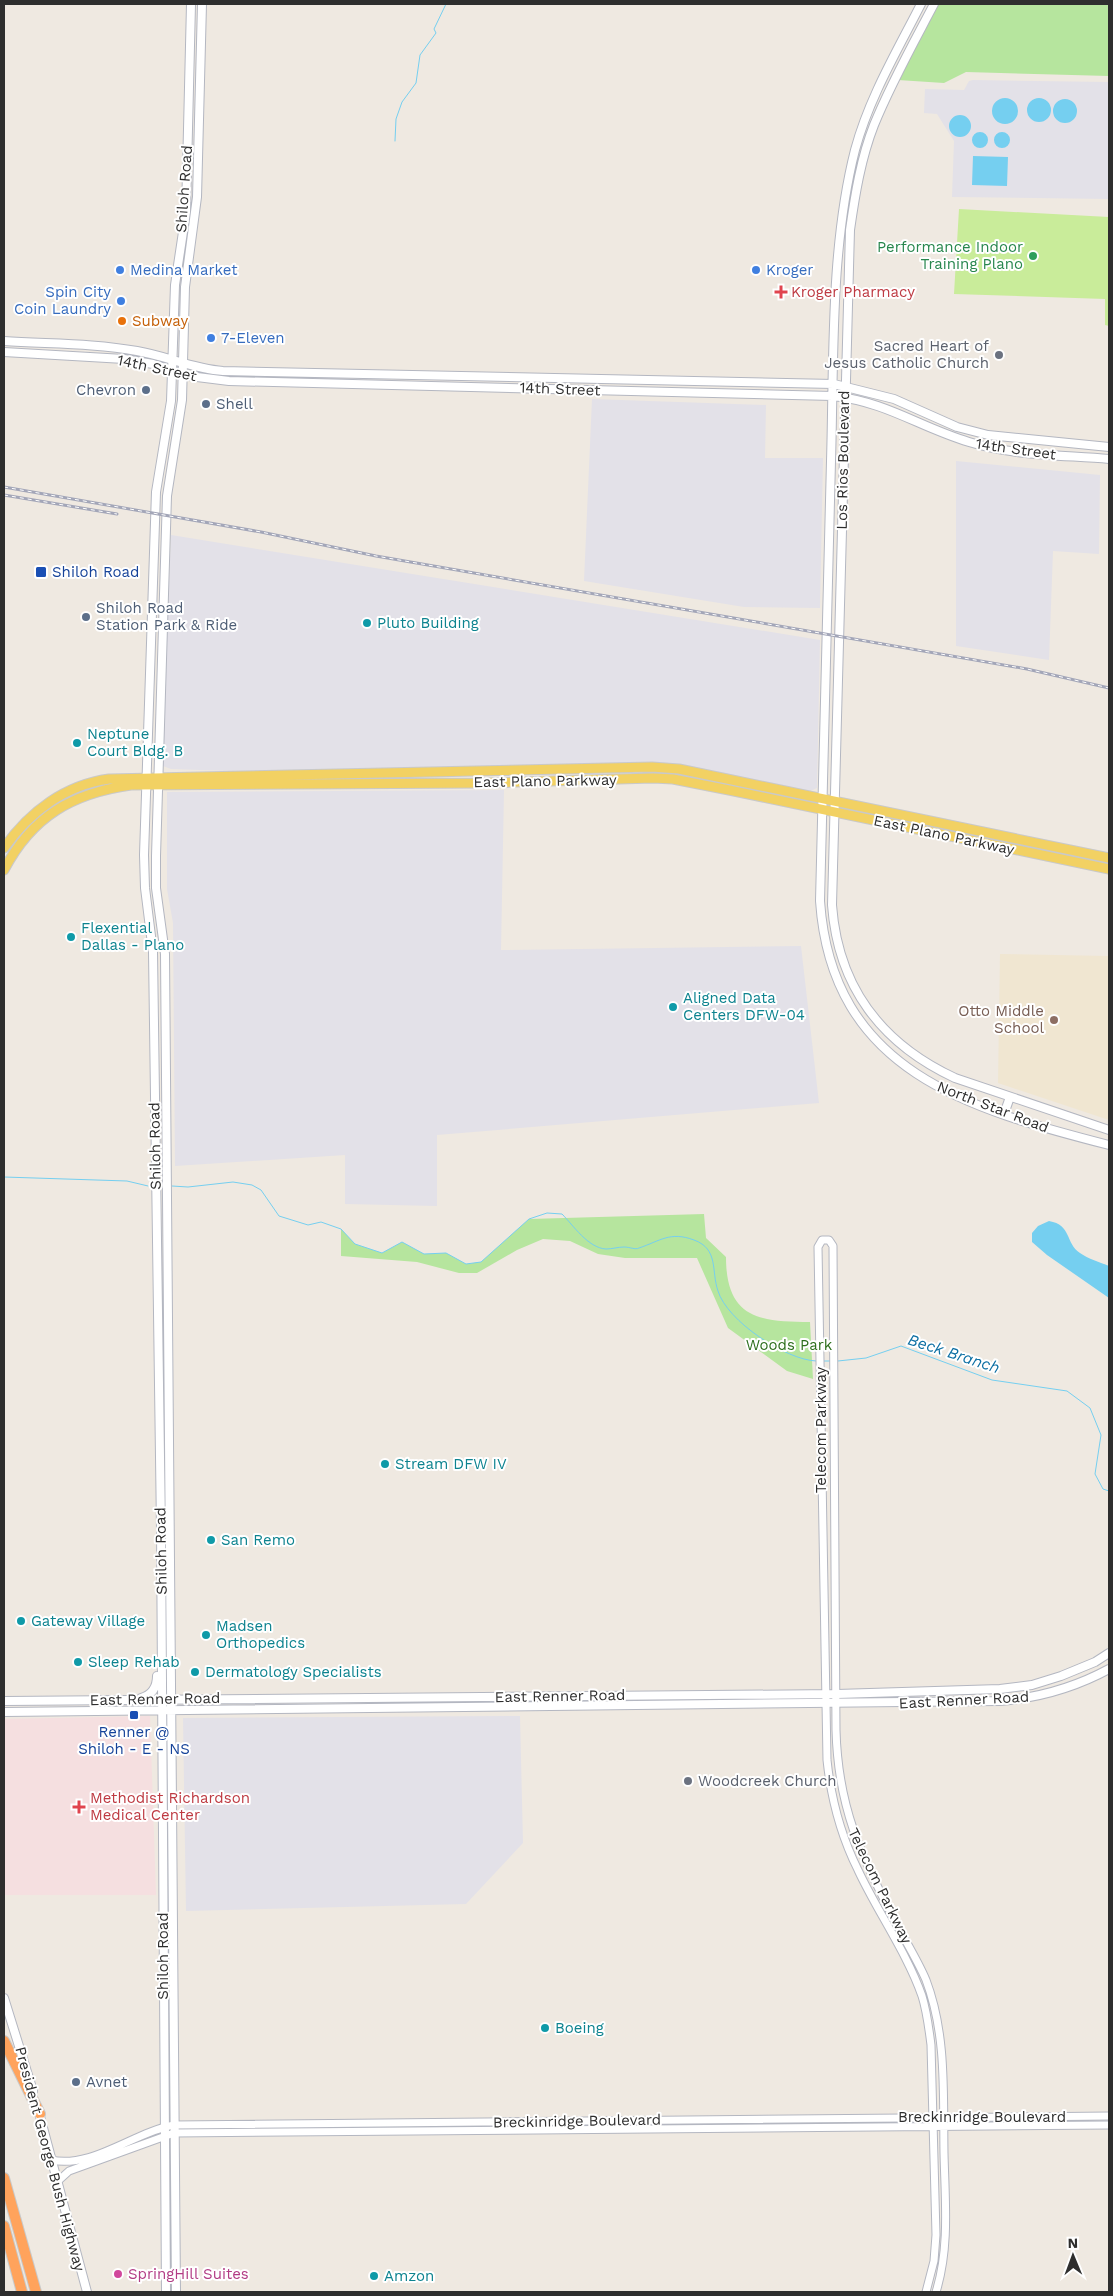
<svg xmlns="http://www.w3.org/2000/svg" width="1113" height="2296" font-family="'Work Sans',sans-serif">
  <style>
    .industrial { fill: #e3e1e8 }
    .education { fill: #f0e6d1 }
    .medical { fill: #f5dfe0 }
    .green { fill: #b6e59e }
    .pitch { fill: #c9ec9a }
    .water { fill: #75cff0 }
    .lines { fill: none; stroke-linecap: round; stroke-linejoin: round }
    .stream { stroke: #75cff0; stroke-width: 1 }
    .tertiary-casing { stroke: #b4b7c1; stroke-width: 9 }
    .secondary-casing { stroke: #b4b7c1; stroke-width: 10 }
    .primary-casing { stroke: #c9c9c9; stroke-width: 11 }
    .motorway-casing { stroke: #c9c9c9; stroke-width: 12 }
    .tertiary { stroke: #fff; stroke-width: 7 }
    .secondary { stroke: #fff; stroke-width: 8 }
    .primary { stroke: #f2d163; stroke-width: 9 }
    .motorway { stroke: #ffa35c; stroke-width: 10 }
    .rail-casing { stroke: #a3a6b8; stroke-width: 3 }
    .rail { stroke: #fff; stroke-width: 1; stroke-dasharray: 4; stroke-linecap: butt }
    .leisure-dot { fill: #2e9e5b; stroke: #fff; stroke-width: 2 }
    .shop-dot { fill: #3f7fe0; stroke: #fff; stroke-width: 2 }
    .health-dot { fill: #e0444e; stroke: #fff; stroke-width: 2 }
    .food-dot { fill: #e8710a; stroke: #fff; stroke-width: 2 }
    .worship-dot { fill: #6b7280; stroke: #fff; stroke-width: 2 }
    .service-dot { fill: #5c6f8a; stroke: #fff; stroke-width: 2 }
    .transit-dot { fill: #1a4fb4; stroke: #fff; stroke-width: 2 }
    .culture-dot { fill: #0f9aa8; stroke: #fff; stroke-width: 2 }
    .education-dot { fill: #8d6e63; stroke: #fff; stroke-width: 2 }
    .hotel-dot { fill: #d1479c; stroke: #fff; stroke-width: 2 }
    .labels { text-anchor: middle; stroke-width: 4; stroke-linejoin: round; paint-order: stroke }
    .street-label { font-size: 15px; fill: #2e2e2e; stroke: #fff }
    .leisure-label { font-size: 15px; fill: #27864d; stroke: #fff; text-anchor: end }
    .shop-label { font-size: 15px; fill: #366cbe; stroke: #fff; text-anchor: start }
    .health-label { font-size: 15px; fill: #be3a42; stroke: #fff; text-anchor: start }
    .food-label { font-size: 15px; fill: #c56008; stroke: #fff; text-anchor: start }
    .worship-label { font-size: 15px; fill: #5b616d; stroke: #fff; text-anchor: end }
    .service-label { font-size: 15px; fill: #4e5e75; stroke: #fff; text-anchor: start }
    .transit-label { font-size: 15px; fill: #164399; stroke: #fff; text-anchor: start }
    .culture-label { font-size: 15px; fill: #0d838f; stroke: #fff; text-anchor: start }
    .education-label { font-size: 15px; fill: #785e54; stroke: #fff; text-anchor: end }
    .park-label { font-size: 15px; fill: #2c6e1b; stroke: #fff }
    .hotel-label { font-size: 15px; fill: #b23c85; stroke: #fff; text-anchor: start }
    .water-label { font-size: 16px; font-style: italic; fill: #0d6fa3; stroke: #fff }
  </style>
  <rect width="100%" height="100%" fill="#efe9e1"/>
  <path class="industrial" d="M973,80L1109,82V199L952,197L954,141L937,114L924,113L925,89L964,90L969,81Z
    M592,399L766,405L765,458H823L820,608L744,607L584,581Z
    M956,461L1100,475L1099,554L1053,551L1049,660L956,646Z
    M171,535L820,640L817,788L808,792L660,765L230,771L171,769L163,766L162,758Z
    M504,790L501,950L801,946L819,1103L437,1135V1206L345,1204V1155L175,1166L173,923L167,889V792Z
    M520,1716L523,1843L466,1904L186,1911L183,1718Z"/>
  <path class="education" d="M1000,954L1109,956V1120L998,1083Z"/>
  <path class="medical" d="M150,1716L156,1895H4V1719Z"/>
  <path class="green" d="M938,4H1109V76L966,72L944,83L898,80Z
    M704,1214L706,1238L726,1257C726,1318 759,1322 810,1322L813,1379L787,1371L728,1328L697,1258H625L598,1254L570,1241L543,1239L517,1250L477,1273H459L417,1262L341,1256V1229L355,1244L382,1253L402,1242L424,1254L446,1253L466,1264L481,1262L529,1219Z"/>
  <path class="pitch" d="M959,209L1109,217V326L1105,325V299L954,294Z"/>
  <path class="water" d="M992 111a13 13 0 1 1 26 0a13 13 0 1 1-26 0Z
    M1027 110a12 12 0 1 1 24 0a12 12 0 1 1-24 0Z
    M1053 111a12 12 0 1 1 24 0a12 12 0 1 1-24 0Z
    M949 126a11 11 0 1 1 22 0a11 11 0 1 1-22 0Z
    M994 140a8 8 0 1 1 16 0a8 8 0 1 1-16 0Z
    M972 140a8 8 0 1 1 16 0a8 8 0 1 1-16 0Z
    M973,156L1008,157L1007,186L972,185Z
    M1049,1221C1072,1225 1065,1243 1080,1253C1088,1259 1100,1262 1109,1266V1298L1047,1255L1032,1242V1233L1038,1226Z"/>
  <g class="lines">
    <path class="stream" d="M395,141L396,119L402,102L416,83L420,55L436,33L434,29L446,4
      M4,1177L127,1181L148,1186
      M172,1186L188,1187L233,1182L252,1185L261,1190L279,1216L308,1225L321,1222L341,1229L355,1244L382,1253L402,1242L424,1254L446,1253L466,1264L481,1262L529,1219L547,1213L562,1214C573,1225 588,1248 606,1249C612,1249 618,1247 624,1247C630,1247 635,1250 639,1248C660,1241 670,1231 694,1240C719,1249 711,1271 718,1291C727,1321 786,1360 816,1361
      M823,1361H831
      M838,1361L866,1358L901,1346L992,1380L1067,1391L1090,1408L1101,1435L1095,1474L1103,1489L1109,1491"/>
    <g class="tertiary-casing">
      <path id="tertiary" d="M51,2160C92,2169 134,2132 174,2125L1109,2116
        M58,2181L69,2171L174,2133L1109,2125
        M926,2292L934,2261L936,2235L931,2045C929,2029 927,2012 922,1996C907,1953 877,1911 858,1870C841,1836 831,1798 827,1760L818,1247L822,1240H829L833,1246L836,1730C838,1808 861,1855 896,1923C906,1942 918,1961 926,1980C947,2035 943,2096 944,2153C945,2200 950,2247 936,2292"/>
    </g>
    <g class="secondary-casing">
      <path id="secondary" d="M921,4C897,51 869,98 855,150C830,248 834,360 831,461C828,607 825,754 820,901C832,1072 969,1109 1109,1145
        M934,4C913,44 891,83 874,125C861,158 855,195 850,230L832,905C838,987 882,1044 955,1078L1109,1130
        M4,341C48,344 94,343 137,351C167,356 193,369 223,371L834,384L894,399L957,427L988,435L1109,447
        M4,352L124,359L153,364L189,376L229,381L833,396C887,402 919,427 969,442C1014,456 1063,455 1109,459
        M1004,1114L1010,1097
        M141,1698C152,1695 157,1687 157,1676
        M4,1701L837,1694L1000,1689L1032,1685L1061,1676L1095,1662L1109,1653
        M4,1712L999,1701C1038,1698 1074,1688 1109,1669
        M4,1998L33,2091
        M38,2109L87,2292
        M166,2292L161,1529L153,952L145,888L144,855L156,492L171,401L175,285L186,212L191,4
        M176,2292L165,954L156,888V856L167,496L182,400L185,287L197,197L202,4"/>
    </g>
    <g class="primary-casing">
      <path id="primary" d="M4,848C29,812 65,785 109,779L652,767L679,769L732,780L1109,858
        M4,870C32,816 73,793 131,785L487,783L653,778L673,779L729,790L1109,869"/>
    </g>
    <g class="motorway-casing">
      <path id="motorway" d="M4,2041L40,2114
        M4,2178L36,2292
        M4,2226L22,2292"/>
    </g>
    <use href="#tertiary" class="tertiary"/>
    <use href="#secondary" class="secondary"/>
    <use href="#primary" class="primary"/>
    <use href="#motorway" class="motorway"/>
    <g class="rail-casing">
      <path id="rail" d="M4,487L261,532L376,556L1027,669L1109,688
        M4,495L117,514"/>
    </g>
    <use href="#rail" class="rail"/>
  </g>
  <circle class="leisure-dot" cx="1033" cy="256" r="5"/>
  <g class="shop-dot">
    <circle cx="120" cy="270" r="5"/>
    <circle cx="756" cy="270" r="5"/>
    <circle cx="121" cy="301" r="5"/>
    <circle cx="211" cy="338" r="5"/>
  </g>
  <g class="health-dot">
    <path d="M778.5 284.5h5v5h5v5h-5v5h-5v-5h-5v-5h5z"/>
    <path d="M76.5 1799.5h5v5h5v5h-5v5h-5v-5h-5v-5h5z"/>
  </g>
  <circle class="food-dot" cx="122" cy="321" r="5"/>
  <g class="worship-dot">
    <circle cx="999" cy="355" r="5"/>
    <circle cx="688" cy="1781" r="5"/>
  </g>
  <g class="service-dot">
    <circle cx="146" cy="390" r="5"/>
    <circle cx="206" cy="404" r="5"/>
    <circle cx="86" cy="617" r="5"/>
    <circle cx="76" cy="2082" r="5"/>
  </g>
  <g class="transit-dot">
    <rect x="35" y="566" width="12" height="12" rx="2.5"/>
    <rect x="129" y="1710" width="10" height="10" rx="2.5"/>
  </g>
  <g class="culture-dot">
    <circle cx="367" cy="623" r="5"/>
    <circle cx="77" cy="743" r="5"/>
    <circle cx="71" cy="937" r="5"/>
    <circle cx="673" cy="1007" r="5"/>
    <circle cx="385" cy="1464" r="5"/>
    <circle cx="211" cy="1540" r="5"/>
    <circle cx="21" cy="1621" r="5"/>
    <circle cx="206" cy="1635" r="5"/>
    <circle cx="78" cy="1662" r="5"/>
    <circle cx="195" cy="1672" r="5"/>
    <circle cx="545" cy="2028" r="5"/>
    <circle cx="374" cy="2276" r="5"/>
  </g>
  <circle class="education-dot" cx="1054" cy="1020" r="5"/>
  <circle class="hotel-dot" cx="118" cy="2274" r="5"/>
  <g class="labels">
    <g class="street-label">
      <text transform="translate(184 189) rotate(-86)" y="5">Shiloh Road</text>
      <text transform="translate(157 368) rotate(12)" y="5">14th Street</text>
      <text transform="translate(560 389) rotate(2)" y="5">14th Street</text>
      <text transform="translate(1016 449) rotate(8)" y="5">14th Street</text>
      <text transform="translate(843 460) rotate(-89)" y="5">Los Rios Boulevard</text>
      <text transform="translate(545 781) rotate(-1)" y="5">East Plano Parkway</text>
      <text transform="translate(944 835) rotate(12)" y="5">East Plano Parkway</text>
      <text transform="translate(993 1107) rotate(21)" y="5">North Star Road</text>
      <text transform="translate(155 1146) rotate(-91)" y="5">Shiloh Road</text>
      <text transform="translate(821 1430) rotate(-90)" y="5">Telecom Parkway</text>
      <text transform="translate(161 1551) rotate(-91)" y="5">Shiloh Road</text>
      <text transform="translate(560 1696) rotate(-1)" y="5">East Renner Road</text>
      <text transform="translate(155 1699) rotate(-1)" y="5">East Renner Road</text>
      <text transform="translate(964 1700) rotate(-3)" y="5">East Renner Road</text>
      <text transform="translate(880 1886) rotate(64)" y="5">Telecom Parkway</text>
      <text transform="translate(163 1956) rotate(-90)" y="5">Shiloh Road</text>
      <text x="982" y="2122">Breckinridge Boulevard</text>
      <text transform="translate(577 2121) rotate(-1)" y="5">Breckinridge Boulevard</text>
      <text transform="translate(50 2159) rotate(75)" y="5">President George Bush Highway</text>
    </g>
    <g class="leisure-label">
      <text x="1023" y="252">Performance Indoor<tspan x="1023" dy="17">Training Plano</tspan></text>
    </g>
    <g class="shop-label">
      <text x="130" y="275">Medina Market</text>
      <text x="766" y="275">Kroger</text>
      <text x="111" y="297" text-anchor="end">Spin City<tspan x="111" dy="17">Coin Laundry</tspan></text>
      <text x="221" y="343">7-Eleven</text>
    </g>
    <g class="health-label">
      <text x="791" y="297">Kroger Pharmacy</text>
      <text x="90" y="1803">Methodist Richardson<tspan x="90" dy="17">Medical Center</tspan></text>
    </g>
    <g class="food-label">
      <text x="132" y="326">Subway</text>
    </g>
    <g class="worship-label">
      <text x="989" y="351">Sacred Heart of<tspan x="989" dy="17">Jesus Catholic Church</tspan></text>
      <text x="698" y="1786" text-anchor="start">Woodcreek Church</text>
    </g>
    <g class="service-label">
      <text x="136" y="395" text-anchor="end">Chevron</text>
      <text x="216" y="409">Shell</text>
      <text x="96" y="613">Shiloh Road<tspan x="96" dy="17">Station Park &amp; Ride</tspan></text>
      <text x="86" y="2087">Avnet</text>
    </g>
    <g class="transit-label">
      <text x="52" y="577">Shiloh Road</text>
      <text x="134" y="1737" text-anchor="middle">Renner @<tspan x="134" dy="17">Shiloh - E - NS</tspan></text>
    </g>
    <g class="culture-label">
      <text x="377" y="628">Pluto Building</text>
      <text x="87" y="739">Neptune<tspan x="87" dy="17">Court Bldg. B</tspan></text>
      <text x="81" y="933">Flexential<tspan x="81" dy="17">Dallas - Plano</tspan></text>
      <text x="683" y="1003">Aligned Data<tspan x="683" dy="17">Centers DFW-04</tspan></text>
      <text x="395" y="1469">Stream DFW IV</text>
      <text x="221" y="1545">San Remo</text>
      <text x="31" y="1626">Gateway Village</text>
      <text x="216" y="1631">Madsen<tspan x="216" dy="17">Orthopedics</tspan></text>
      <text x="88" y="1667">Sleep Rehab</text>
      <text x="205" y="1677">Dermatology Specialists</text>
      <text x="555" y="2033">Boeing</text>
      <text x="384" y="2281">Amzon</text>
    </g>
    <g class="education-label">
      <text x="1044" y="1016">Otto Middle<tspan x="1044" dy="17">School</tspan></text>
    </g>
    <g class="park-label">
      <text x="789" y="1350">Woods Park</text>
    </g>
    <g class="hotel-label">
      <text x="128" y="2279">SpringHill Suites</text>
    </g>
    <g class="water-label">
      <text transform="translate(954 1353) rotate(18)" y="6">Beck Branch</text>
    </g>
  </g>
  <rect width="1113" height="2296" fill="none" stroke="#2e2e2e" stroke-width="10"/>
  <g transform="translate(1073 2256) rotate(359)" stroke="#ffffff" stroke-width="4" paint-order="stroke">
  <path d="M0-4L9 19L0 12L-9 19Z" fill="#2e2e2e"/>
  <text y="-8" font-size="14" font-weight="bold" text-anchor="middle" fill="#2e2e2e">N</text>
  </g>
</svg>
